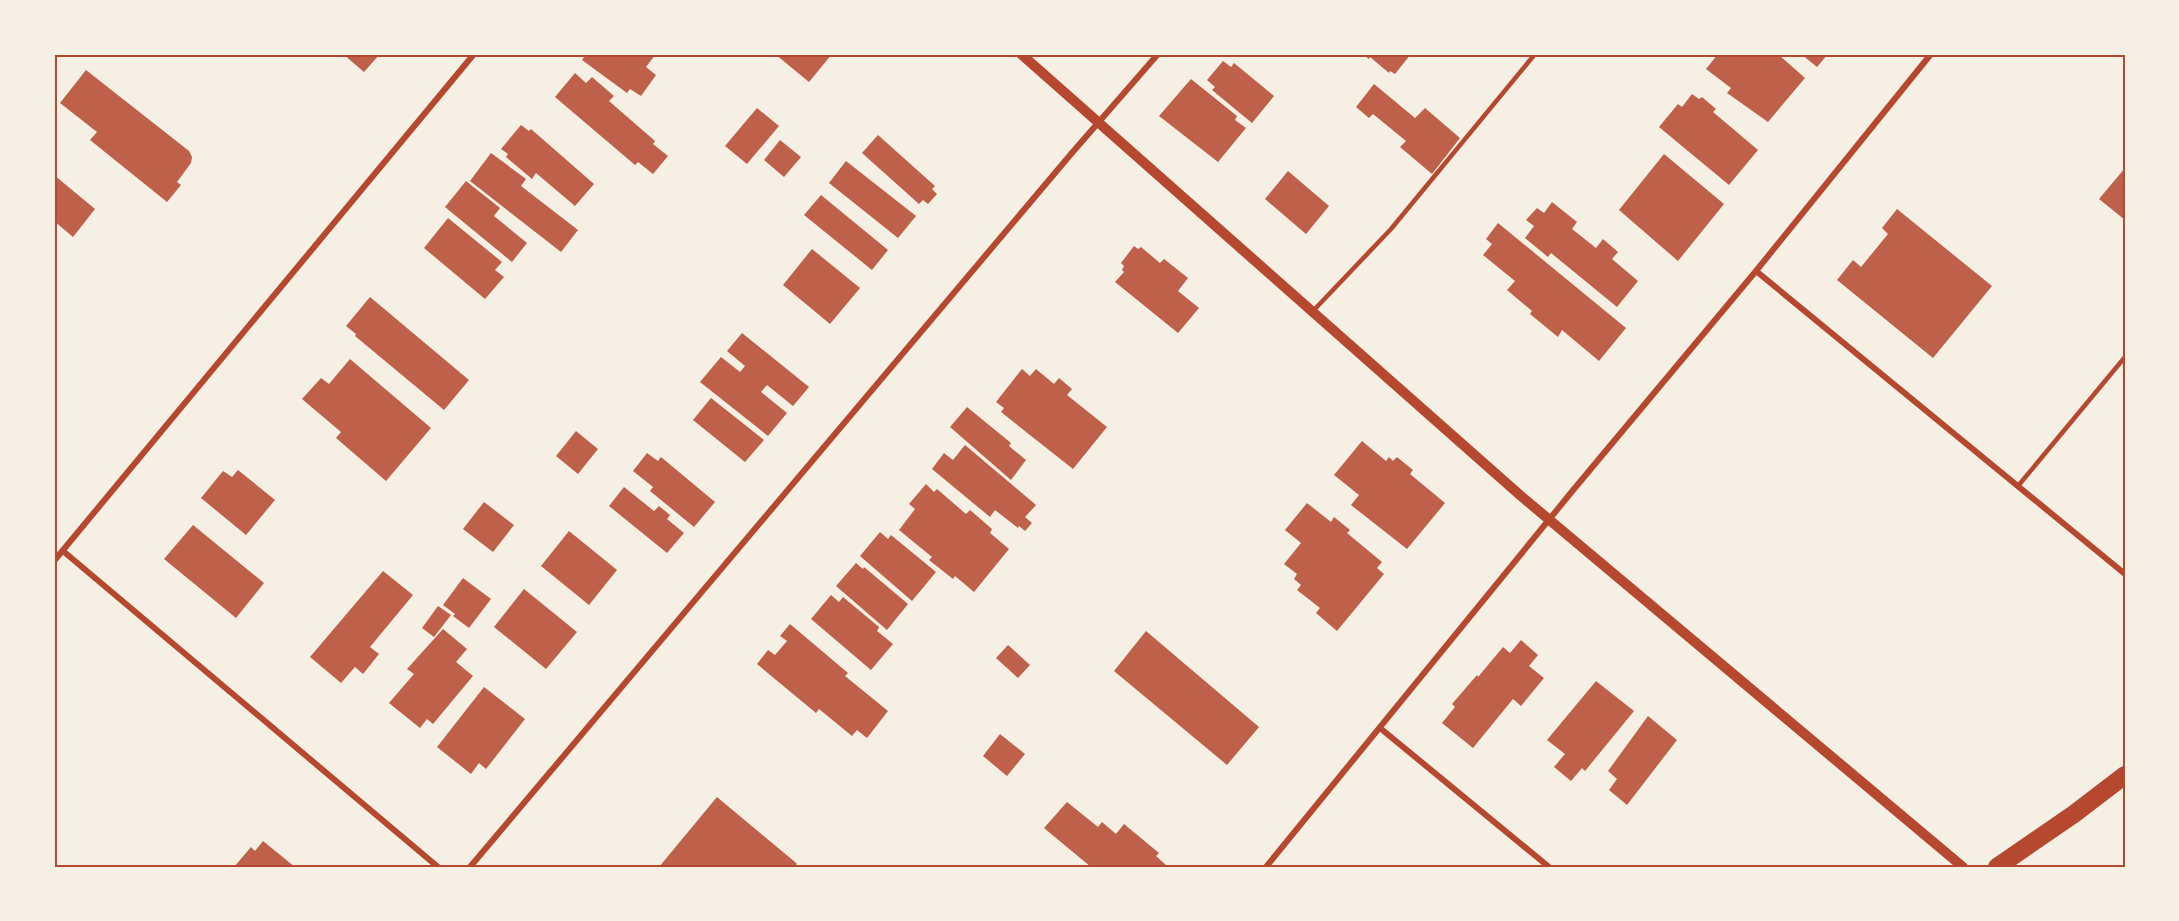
<svg xmlns="http://www.w3.org/2000/svg" width="2179" height="921" font-family="'DejaVu Sans',sans-serif">
  <style>
    .building { fill: #bf614a }
    .lines { fill: none; stroke-linecap: round; stroke-linejoin: round }
    .service { stroke: #b5482f; stroke-width: 4.5 }
    .minor { stroke: #b5482f; stroke-width: 6 }
    .tertiary { stroke: #b5482f; stroke-width: 10 }
    .motorway { stroke: #b5482f; stroke-width: 18 }
    .neatline { fill: none; stroke: #b5482f; stroke-width: 2 }
  </style>
  <rect width="100%" height="100%" fill="#f6efe4"/>
  <path class="building" d="M343,54H380L364,72Z
    M586,54H656L646,67L656,75L641,96L630,89L627,93L582,60Z
    M775,54H832L809,82Z
    M1362,54H1411L1395,74L1390,71L1389,73L1370,57L1369,59Z
    M1718,54H1739L1742,57L1745,54H1780L1779,55L1805,78L1768,122L1727,93L1731,88L1706,69Z
    M1801,54H1828L1817,67Z
    M1223,61L1231,67L1234,63L1274,96L1252,123L1212,90L1215,87L1207,80Z
    M86,70L189,151L192,157L191,163L177,182L181,185L167,202L90,140L97,132L60,103Z
    M575,73L586,83L592,77L614,96L609,101L655,141L653,144L668,156L653,174L638,162L635,165L555,97Z
    M1191,79L1237,116L1235,120L1246,128L1218,162L1159,116Z
    M1374,84L1415,118L1425,108L1460,138L1432,174L1400,147L1406,141L1373,114L1369,118L1356,107Z
    M1692,94L1699,99L1702,97L1716,109L1713,112L1758,150L1729,185L1659,127L1678,104L1682,107Z
    M757,108L779,126L747,164L725,146Z
    M521,125L529,131L531,129L594,184L575,206L536,173L532,179L506,157L508,154L501,149Z
    M878,135L935,186L932,189L937,194L928,204L923,200L919,204L862,153Z
    M780,140L801,157L784,177L764,160Z
    M491,153L526,179L521,186L578,230L561,252L470,181Z
    M1664,154L1724,204L1678,261L1619,210Z
    M846,161L916,216L898,238L829,183Z
    M2125,168V220L2099,199Z
    M1288,171L1329,206L1306,234L1265,199Z
    M54,175L95,209L73,237L54,221Z
    M466,181L500,208L494,216L527,243L512,262L445,207Z
    M821,195L888,250L872,270L804,215Z
    M1552,202L1577,222L1572,229L1596,248L1603,239L1618,252L1612,259L1638,281L1617,307L1551,253L1548,257L1525,238L1534,226L1526,220L1537,208L1544,213Z
    M1897,209L1992,286L1933,358L1837,280L1853,260L1861,267L1888,234L1882,228Z
    M448,218L502,262L495,270L504,277L485,299L424,248Z
    M1498,223L1626,328L1599,361L1562,330L1558,337L1530,314L1532,311L1507,290L1515,281L1483,255L1492,244L1486,239Z
    M1134,246L1138,249L1141,247L1160,263L1164,259L1188,278L1178,291L1199,308L1178,333L1115,282L1124,272L1122,270L1124,266L1121,263Z
    M812,249L860,288L830,324L783,285Z
    M370,297L469,380L444,410L355,336L356,334L346,326Z
    M742,333L809,387L793,406L767,385L761,392L787,413L768,436L700,382L721,357L740,372L745,366L727,351Z
    M350,359L431,428L386,481L336,438L341,432L302,399L321,378L329,384Z
    M1022,369L1030,376L1036,369L1054,384L1059,378L1072,389L1067,395L1107,427L1073,469L1001,412L1004,408L996,402Z
    M711,398L764,440L745,462L693,420Z
    M967,407L1011,443L1009,446L1026,460L1011,480L950,427Z
    M576,431L598,449L578,474L556,456Z
    M1362,441L1386,461L1389,457L1393,461L1397,457L1413,470L1410,474L1445,503L1407,549L1351,505L1359,495L1334,475Z
    M965,445L1036,505L1025,517L1032,523L1025,531L1019,526L1018,528L995,510L990,517L932,469L944,453L953,460Z
    M647,453L658,461L661,457L715,502L694,527L650,491L653,487L633,471Z
    M238,470L275,500L246,535L201,498L223,471L232,477Z
    M926,484L934,492L937,489L966,514L970,510L992,529L990,533L1009,549L974,592L955,576L953,579L929,560L932,557L899,530L915,509L909,504Z
    M624,487L654,511L659,506L670,515L667,519L684,533L667,553L609,506Z
    M484,502L514,525L493,552L463,529Z
    M1307,503L1331,522L1334,517L1350,530L1347,533L1382,562L1377,568L1384,574L1337,631L1316,613L1320,608L1297,590L1301,585L1294,579L1297,574L1284,564L1301,543L1285,530Z
    M193,525L264,583L236,618L164,559Z
    M569,531L617,570L589,605L541,566Z
    M880,532L888,539L891,535L936,572L912,601L860,556Z
    M856,563L863,569L864,567L908,604L887,630L836,586Z
    M383,571L413,595L370,647L379,654L363,674L355,667L341,683L310,657Z
    M463,578L491,599L469,628L453,616L455,614L443,605Z
    M524,589L577,632L546,669L494,627Z
    M831,595L839,602L843,597L879,627L877,631L893,644L871,670L811,619Z
    M438,606L451,615L434,637L422,628Z
    M790,624L848,673L845,676L888,711L867,738L857,730L852,736L819,709L816,713L757,664L768,650L775,655L787,641L780,636Z
    M443,629L467,649L456,662L473,676L433,724L427,719L420,728L389,703L414,674L407,669Z
    M1146,631L1259,727L1227,765L1114,671Z
    M1521,640L1538,655L1529,666L1544,678L1521,706L1513,699L1473,748L1442,723L1455,707L1452,704L1477,675L1478,677L1503,647L1510,653Z
    M1008,645L1030,665L1018,678L996,658Z
    M1596,681L1634,711L1585,771L1582,768L1571,781L1554,767L1565,754L1547,740Z
    M484,687L525,719L486,769L479,763L471,774L437,747Z
    M1648,716L1677,740L1627,805L1609,790L1617,779L1608,771Z
    M1000,734L1025,754L1007,776L983,756Z
    M717,797L795,862L797,864L794,867H659Z
    M1067,802L1098,827L1102,822L1116,834L1124,824L1159,853L1156,856L1167,866L1091,867L1044,828Z
    M263,841L295,867H234L251,847L255,851Z"/>
  <g class="lines">
    <path class="service" d="M1313,311L1391,229L1535,54
      M2018,486L2125,357"/>
    <path class="minor" d="M1756,271L2125,574
      M63,551L438,867
      M54,561L474,54
      M1380,728L1549,867
      M470,867L1071,154L1158,54
      M1266,867L1574,489L1756,271L1931,54"/>
    <path class="tertiary" d="M1021,54L1521,496L1963,867"/>
    <path class="motorway" d="M1997,867L2074,814L2125,775"/>
  </g>
  <rect width="2179" height="921" fill="none" stroke="#f6efe4" stroke-width="111"/>
  <rect x="56" y="56" width="2068" height="810" class="neatline"/>
</svg>
